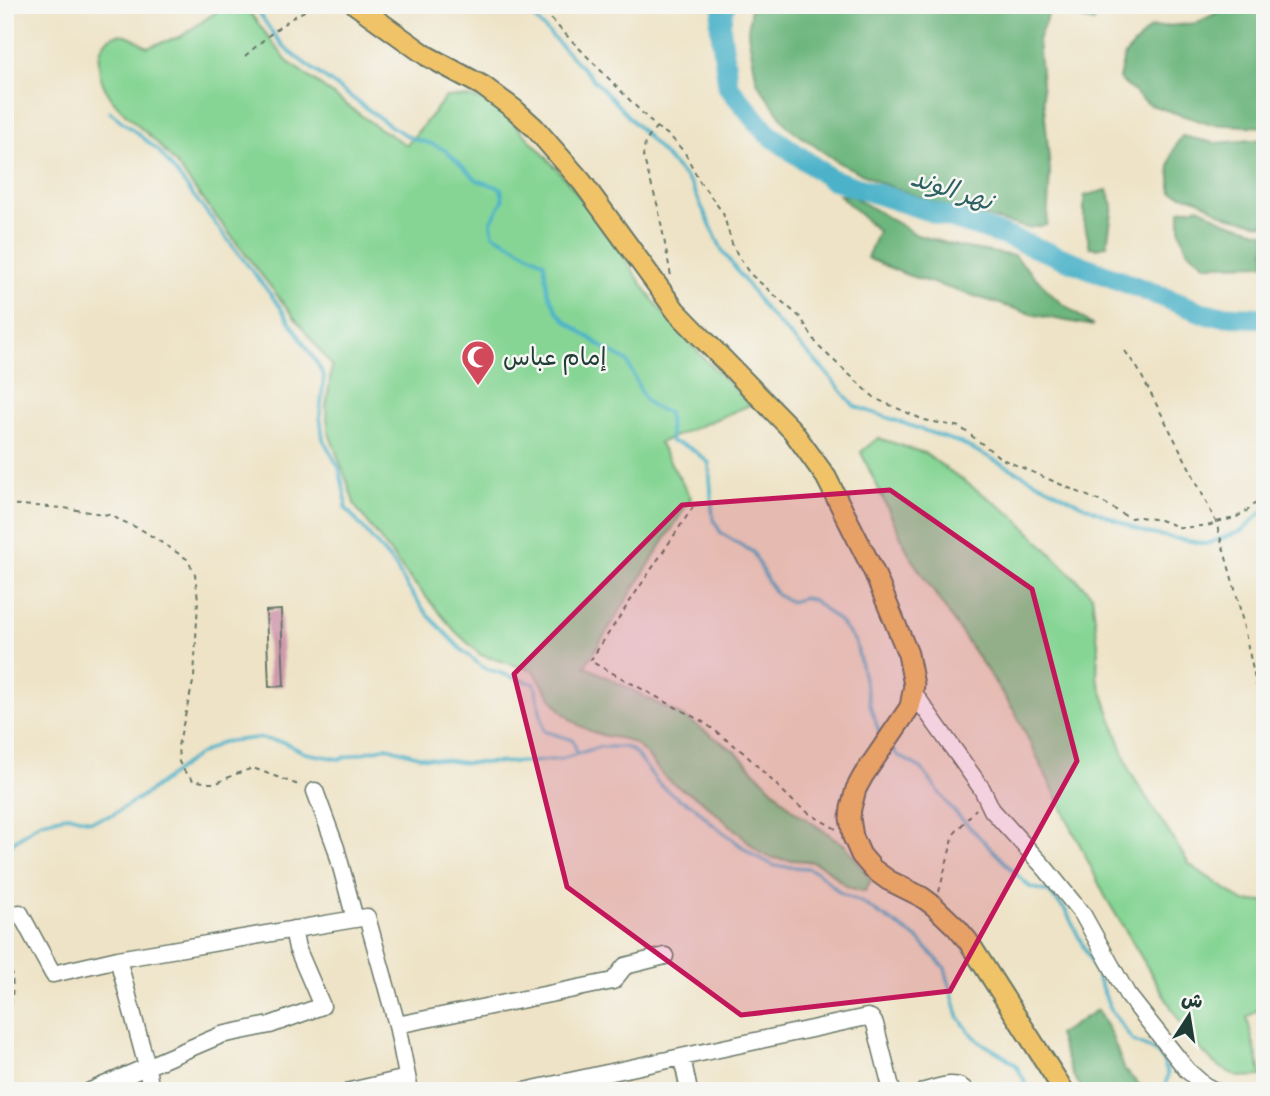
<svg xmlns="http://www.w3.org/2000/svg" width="1270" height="1096" font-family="Dekko,'Playpen Sans Arabic',sans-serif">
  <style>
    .green { fill: #87d595; stroke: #538964; stroke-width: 2 }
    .forest { fill: #6db67e; stroke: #467a59; stroke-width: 2 }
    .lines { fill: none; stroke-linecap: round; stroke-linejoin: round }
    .stream { stroke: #4bb2c9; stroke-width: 3.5 }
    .river { stroke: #4bb2c9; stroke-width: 21 }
    .building { fill: #cf99ad }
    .minor-casing { stroke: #677767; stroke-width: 19 }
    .major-casing { stroke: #677767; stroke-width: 23 }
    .path { stroke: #677767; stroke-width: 2; stroke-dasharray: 5 5; stroke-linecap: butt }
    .minor { stroke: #fff; stroke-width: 16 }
    .major { stroke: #f1c369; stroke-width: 19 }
    .marked { fill: #c2185b; fill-opacity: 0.2; stroke: #c2185b; stroke-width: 5; stroke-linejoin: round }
    .labels { text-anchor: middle; stroke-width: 5; stroke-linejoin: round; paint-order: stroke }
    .poi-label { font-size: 24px; fill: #1f3d34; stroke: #f6f6f2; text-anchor: start }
    .water-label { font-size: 26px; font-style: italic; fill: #2c6061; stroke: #f6f6f2 }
  </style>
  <rect width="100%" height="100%" fill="#f6f6f2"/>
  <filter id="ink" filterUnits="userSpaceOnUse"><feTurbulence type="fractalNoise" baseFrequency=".0143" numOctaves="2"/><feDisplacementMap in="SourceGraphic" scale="14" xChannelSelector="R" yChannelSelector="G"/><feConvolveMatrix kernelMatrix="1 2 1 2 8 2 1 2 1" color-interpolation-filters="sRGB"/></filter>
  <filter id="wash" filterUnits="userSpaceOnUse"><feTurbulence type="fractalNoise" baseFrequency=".00686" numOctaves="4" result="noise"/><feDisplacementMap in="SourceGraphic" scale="28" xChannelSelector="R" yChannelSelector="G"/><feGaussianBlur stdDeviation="1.57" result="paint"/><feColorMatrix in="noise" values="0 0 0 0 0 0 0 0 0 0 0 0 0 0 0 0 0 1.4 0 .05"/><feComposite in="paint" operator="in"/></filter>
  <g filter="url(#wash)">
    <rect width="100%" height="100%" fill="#eee3c6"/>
    <path class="green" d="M226,5H244L287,61L377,127L407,145L446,97C466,96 481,97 497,108C539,146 577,190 610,237C627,260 641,285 659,308C686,342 719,373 750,405L659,443L691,498L585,666L684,717L736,752L793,810L846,846L871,880L865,891C837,888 840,875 820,865C803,856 780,864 762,854C753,848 746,839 738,832C726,822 714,811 702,801C690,792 676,788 666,778C654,767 648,752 633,743C624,737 612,738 602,735C565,725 553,701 534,671L481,655L456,632L408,576L355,506L347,481L329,433L326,408L332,366L174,162C167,154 160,145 152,138C129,117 96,94 99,59C100,51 102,44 108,39C122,28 135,39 147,47L180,37Z
      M878,438L924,453L1014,516L1092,595L1098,644L1097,677L1130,772L1189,864L1244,902L1265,901V1004L1247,1018L1262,1076L1238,1077L1215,1064L1190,1039L1105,896L1015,712L911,558L861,452Z"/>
    <path class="forest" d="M751,5H1095L1094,22L1050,10L1038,40L1050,171L1047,225L1027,228L942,205L881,183L839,163L788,127L757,82L748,33Z
      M1232,5H1265V127L1209,124L1148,104L1119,79L1124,56L1150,28L1197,23Z
      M1182,136L1215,143L1265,139V225L1226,216L1199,200L1172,192C1168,170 1168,154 1182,136Z
      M1107,190L1113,205L1107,245L1098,248L1090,247L1084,221V196Z
      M839,195L852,196L917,235L960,247L1015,256L1055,298L1093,326L1035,315L907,275L867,258L878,231Z
      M1199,207L1224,221L1265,233V264L1206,265L1187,250L1180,231V210Z
      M1097,1010L1111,1034L1125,1071L1146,1091H1084L1072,1074L1058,1035Z"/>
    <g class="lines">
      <path class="stream" d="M254,5L272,32L288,51L392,127L411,138L432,144L445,150L477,180L501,188L503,200L491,222L493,234L544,262L548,292L557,311L567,322L604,348L627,361L645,400L653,407L668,413L671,442C689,445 695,451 709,463L713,519L721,533L753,552L768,582L777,595L791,602L804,598L813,600L841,623L856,643L870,705L879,732L882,735
        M522,5L614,101L691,184L722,250L767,312L824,370L854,406L963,444L1078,503L1146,533L1206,544L1242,531L1265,509
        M110,112L158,150L278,304L318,365L324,376L320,415L323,439L339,468L346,500L345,507L395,566L408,588L427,614L463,651L484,668L535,684L544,731L573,740L577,753
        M890,747L897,755L921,768L950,807L1015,873L1030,887L1049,892L1066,911L1090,960L1112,1012L1133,1041L1149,1048L1159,1055L1163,1061L1168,1074L1164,1091
        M5,855L12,843L39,823L68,815L91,821L112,815L150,791L196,756L222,742L257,738L283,742L305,753L339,759L387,747L422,757L465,763L532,762L561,759L599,747H623L630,749L636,754L658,783L669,792L681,800L694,806L711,823L753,855L775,866L807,868L817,872L842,894L861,902L917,938L945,968L958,1016L968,1030L980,1042L1004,1056L1016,1065L1030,1091"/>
      <path class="river" d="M725,5L720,24L728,86L767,133L831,179L1003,235L1209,315L1265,318"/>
    </g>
    <g id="blocks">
      <path class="building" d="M281,610L284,686L269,687L266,611Z"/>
    </g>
  </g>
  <g filter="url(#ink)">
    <use href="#blocks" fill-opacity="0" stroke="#677767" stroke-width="2"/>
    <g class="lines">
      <g class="minor-casing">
        <path id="minor" d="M913,692L982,789L992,810L1045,868L1083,915L1127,994L1187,1070L1204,1085L1215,1091
          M315,791L336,848L355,919
          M20,913L53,974L118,959L367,917L397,1025L410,1091
          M118,959L147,1067L151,1091
          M397,1025L613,981L625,966L665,956
          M682,1057L689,1091
          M90,1091L221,1035L270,1025L322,1006L297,948L293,929
          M350,1091L407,1078
          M524,1091L867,1017L871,1018L875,1024L892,1091
          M924,1091C938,1088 955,1079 966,1091"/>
      </g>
      <g class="major-casing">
        <path id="major" d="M356,5L427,56L483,86L514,109L534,127L582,182L676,311L792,430L826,477L874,572L908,654L914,685L910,707L863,776L856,789L851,808L850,818L853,837L861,855L873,869L888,880L922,897L934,906L957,928L968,941L1064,1091"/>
      </g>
      <path class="path" d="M537,5L656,127L670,136L685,153L700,182L723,213L733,247L749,273L801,318L818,346L876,399L924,420L960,427L1002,459L1106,504L1129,518L1140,517L1160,520L1182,528L1211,525L1216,522L1235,518L1248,510L1265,494
        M245,56C267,37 290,15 318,5
        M656,127L645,143L643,156L658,207L671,276
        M1125,351L1138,369L1189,467L1216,522L1238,600L1256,684L1265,702
        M5,504L64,508L109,515L142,530L187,559L195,574L198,600L194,678L178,746L179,762L185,772L193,780L209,783H217L233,775L253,768L301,786
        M693,507L590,661L705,723L744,753L796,804L810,814L836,829
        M5,892L14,899
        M939,892L954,834L976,809
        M5,951C17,976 13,1004 5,1030
        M5,1090L6,1091"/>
      <use href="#minor" class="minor"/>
      <use href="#major" class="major"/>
    </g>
  </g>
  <path class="marked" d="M890,490L1032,589L1077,761L950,991L741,1015L567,887L514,674L682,505Z"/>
  <defs>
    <g id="mosque-pin" transform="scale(1.75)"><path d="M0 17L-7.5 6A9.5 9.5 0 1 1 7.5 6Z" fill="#d1495b" stroke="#f6f6f2"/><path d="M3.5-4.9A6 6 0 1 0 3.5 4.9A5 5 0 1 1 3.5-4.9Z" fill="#fff"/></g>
  </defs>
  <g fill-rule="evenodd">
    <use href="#mosque-pin" x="478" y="357"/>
  </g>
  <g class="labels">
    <g class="poi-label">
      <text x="503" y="365">إمام عباس</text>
    </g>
    <g class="water-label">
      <text transform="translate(952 189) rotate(18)" y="9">نهر الوند</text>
    </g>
  </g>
  <rect width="1270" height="1096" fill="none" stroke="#f6f6f2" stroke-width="28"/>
  <g transform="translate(1189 1016) rotate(12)" stroke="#f6f6f2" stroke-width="5" paint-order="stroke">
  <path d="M0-5L12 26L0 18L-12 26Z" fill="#1f3d34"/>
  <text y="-10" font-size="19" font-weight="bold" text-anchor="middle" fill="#1f3d34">ش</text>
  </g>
</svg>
